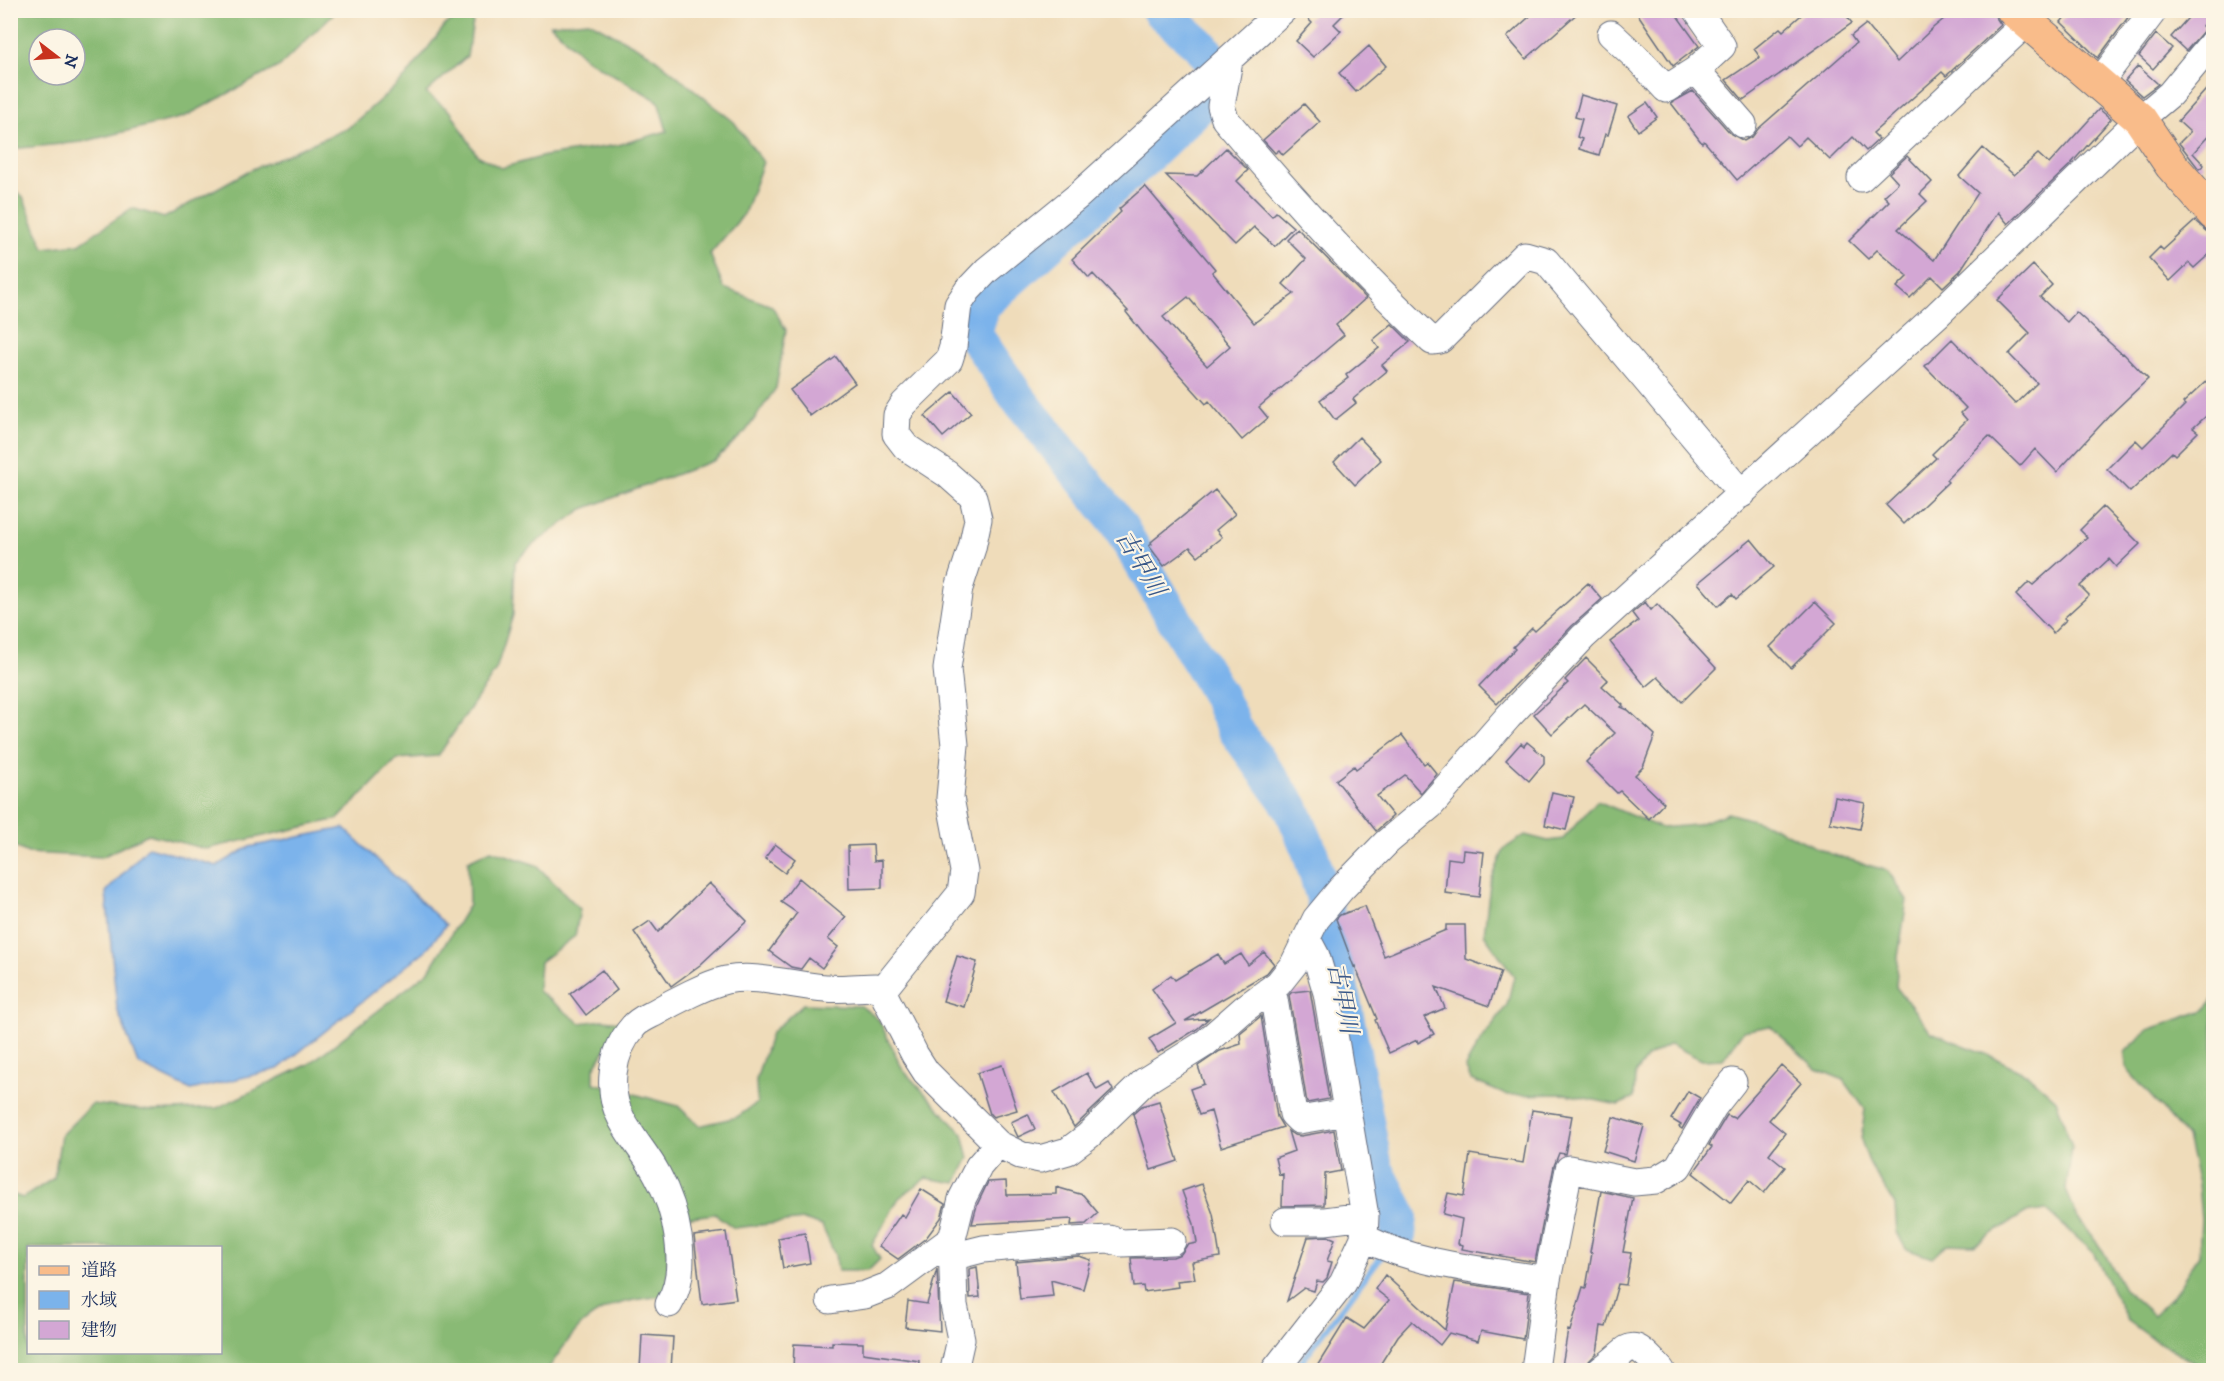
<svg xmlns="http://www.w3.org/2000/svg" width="2224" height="1381" font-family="'IM FELL DW Pica','Noto Serif JP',serif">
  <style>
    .forest { fill: #89ba74; stroke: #527469; stroke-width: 1.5; fill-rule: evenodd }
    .water { fill: #7bb3eb; stroke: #4b71a4; stroke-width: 1.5 }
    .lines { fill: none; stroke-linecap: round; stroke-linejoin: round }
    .stream { stroke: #7bb3eb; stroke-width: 6 }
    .river { stroke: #7bb3eb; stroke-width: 36 }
    .building { fill: #d3a7d4; fill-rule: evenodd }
    .minor-casing { stroke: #656c7e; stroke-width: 29 }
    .major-casing { stroke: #656c7e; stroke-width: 35 }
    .minor { stroke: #fff; stroke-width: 27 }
    .major { stroke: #f9bc8a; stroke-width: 33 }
    .labels { text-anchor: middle; stroke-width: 4.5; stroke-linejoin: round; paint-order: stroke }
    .water-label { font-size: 24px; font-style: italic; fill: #385788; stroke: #fcf5e5 }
  </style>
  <rect width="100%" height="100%" fill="#fcf5e5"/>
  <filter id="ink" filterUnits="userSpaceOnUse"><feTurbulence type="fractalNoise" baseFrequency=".0167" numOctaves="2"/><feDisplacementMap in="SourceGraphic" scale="12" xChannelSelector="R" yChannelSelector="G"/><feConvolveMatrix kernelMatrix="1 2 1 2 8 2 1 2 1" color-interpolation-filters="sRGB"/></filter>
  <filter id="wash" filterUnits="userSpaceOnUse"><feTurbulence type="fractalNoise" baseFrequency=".008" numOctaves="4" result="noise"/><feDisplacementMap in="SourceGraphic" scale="24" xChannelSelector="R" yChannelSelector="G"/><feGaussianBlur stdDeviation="1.35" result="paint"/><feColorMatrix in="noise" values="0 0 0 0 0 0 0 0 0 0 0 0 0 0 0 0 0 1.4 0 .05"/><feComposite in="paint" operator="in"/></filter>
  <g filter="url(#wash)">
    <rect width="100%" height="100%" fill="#efdcba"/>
    <path class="forest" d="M11,10H336V11L280,66L184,117L82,142L11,149ZM39,39H75V75H39Z
      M475,11L467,56L426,93L451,112L477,155L501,168L545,156L618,145L667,131L658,101L585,58L550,24L589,21L650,54L734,122L763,162L744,214L710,254L724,288L772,306L786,330L776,388L746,431L715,460L583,509L534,544L515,562L513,615L496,670L438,756L397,759L338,819L206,849L148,834L102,857L28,853L11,845V187L23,197L44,248L79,244L132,208L164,218L248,171L348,128L406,77L446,24Z
      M1597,801L1661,828L1695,825L1728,813L1767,824L1828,853L1888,871L1907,900L1898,957L1896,987L1931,1032L1993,1057L2027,1074L2056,1100L2072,1147L2066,1190L2078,1218L2103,1251L2124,1289L2153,1315L2172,1297L2199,1255L2201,1219L2198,1184L2187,1137L2126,1068L2125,1052L2148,1030L2205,1010L2213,999L2214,1271L2212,1276L2213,1370H2206L2156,1341L2127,1320L2093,1252L2046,1210L2025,1213L1974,1245L1947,1244L1932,1258L1906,1249L1897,1233L1895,1205L1870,1165L1861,1140L1865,1109L1844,1080L1817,1069L1770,1026L1743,1031L1723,1059L1702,1060L1670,1044L1647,1057L1635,1074L1634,1098L1618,1105L1566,1094L1506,1095L1471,1080L1465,1067L1477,1046L1507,1005L1514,976L1484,934L1490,884L1504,849L1525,835L1548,841L1563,839Z
      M491,850L536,865L580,909L575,936L540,962L538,991L580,1023L603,1020L622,1022L594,1068V1083L678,1106L699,1126L737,1117L757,1103L756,1080L771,1033L803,1004L861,1006L879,1020L903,1070L963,1134L969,1158L956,1183L926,1178L899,1198L872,1245L880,1259L868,1271H838L835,1255L822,1226L804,1220L734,1228L715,1214L667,1220L668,1296C638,1298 609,1302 585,1322C571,1333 558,1356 547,1370H11V1194L23,1198L54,1178L61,1135L92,1104L152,1111L217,1108L309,1064L428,972L469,905L468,861ZM28,1248H220V1352H28Z"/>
    <path class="water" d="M344,828L446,925L426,950L278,1069L191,1090L138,1064L117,1009L106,892L148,847L217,866L249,847Z"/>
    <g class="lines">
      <path class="stream" d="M1295,1370L1383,1254"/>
      <path class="river" d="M1159,10L1202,47L1214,64L1210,96L1142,161L982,305L974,334L1017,397L1118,523L1219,695L1234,728L1291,807L1310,852L1323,895L1375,1168L1400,1216L1398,1235"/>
    </g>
    <g id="blocks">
      <path class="building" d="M1317,10H1348L1334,24L1341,31L1313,57L1296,41L1312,23L1308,19Z
        M1537,10H1581L1526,59L1507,37Z
        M1635,10H1673L1699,46L1673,66Z
        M1807,10H1842L1852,23L1743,100L1726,80L1760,57L1754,49L1780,28L1783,31Z
        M1955,10H1991L2001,25L1946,76L1942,72L1873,133L1879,139L1866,151L1853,137L1830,160L1806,137L1797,146L1787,136L1737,180L1704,141L1702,143L1671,103L1693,91L1731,134L1744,141L1753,136L1758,129L1856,43L1851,36L1866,24L1897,62L1934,27Z
        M2071,10H2122L2129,16L2098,58L2061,22Z
        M2195,10H2213L2202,26L2205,29L2186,51L2171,37Z
        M2156,34L2172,48L2153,69L2139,56Z
        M1369,46L1386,66L1356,92L1339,73Z
        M2138,66L2158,84L2142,96L2125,81Z
        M2214,81V130L2193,153L2204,165L2199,169L2179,143L2190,132L2178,121Z
        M1581,95L1617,106L1608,135L1605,134L1599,155L1579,149L1582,139L1577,137L1582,119L1575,117Z
        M1647,103L1657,117L1638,131L1628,116Z
        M1304,104L1320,122L1283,155L1279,150L1275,153L1263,140Z
        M2099,109L2111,119L2069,166L2008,224L1998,212L1960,271L1943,287L1932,276L1910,298L1897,287L1908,276L1877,250L1868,259L1849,241L1889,201L1884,196L1898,183L1889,173L1907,156L1932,182L1920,194L1927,201L1898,229L1934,260L1978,193L1959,176L1983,148L2014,175L2038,154L2049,164Z
        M1226,148L1248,170L1237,181L1272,216L1276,212L1293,227L1275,246L1254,227L1235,245L1166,175L1197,176Z
        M1145,186L1215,269L1212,272L1254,323L1294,294L1283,284L1306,259L1286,239L1297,228L1366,298L1336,325L1344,335L1259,407L1268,418L1242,440L1209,401L1206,404L1150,342L1126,312L1128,311L1093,274L1089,278L1072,259L1121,212L1119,209ZM1188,297L1230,346L1207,366L1163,317Z
        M2195,221L2207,231L2214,232V250L2194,268L2189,263L2170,281L2149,258L2160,247L2163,250Z
        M2033,265L2052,285L2040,297L2067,322L2076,312L2122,354L2123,353L2148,379L2110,415L2057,472L2035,449L2020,466L1989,436L1946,480L1948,482L1904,524L1886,505L1936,458L1932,454L1967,420L1961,413L1966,408L1925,366L1952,339L2015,404L2037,383L2009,354L2030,333L1997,300Z
        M1392,324L1410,342L1382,365L1387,371L1353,399L1356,403L1335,420L1320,400L1348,378L1346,375L1379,348L1373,340Z
        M836,357L855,383L810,416L790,390Z
        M2214,374V409L2193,428L2198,432L2175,455L2172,452L2130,492L2107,469L2136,440L2143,447L2185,405L2183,403Z
        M953,392L971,413L943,437L925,416Z
        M1359,437L1381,460L1355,485L1334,462Z
        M1215,490L1235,514L1216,530L1222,537L1198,556L1190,547L1164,566L1149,546L1152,544L1151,542Z
        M2103,507L2140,544L2116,567L2109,559L2080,586L2089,595L2064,618L2066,620L2053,633L2016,595L2029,582L2033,585L2087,537L2080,530Z
        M1751,539L1774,567L1736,599L1732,594L1718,606L1698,583Z
        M1588,583L1602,599L1572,626L1497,704L1479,686L1515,649L1513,647L1532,628L1535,631Z
        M1645,602L1651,610L1657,604L1716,668L1682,702L1658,677L1646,687L1610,642L1638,621L1632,613Z
        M1815,602L1836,623L1791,668L1770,647Z
        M1586,658L1608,680L1602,686L1623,705L1621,707L1628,710L1655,735L1643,767L1635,775L1664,803L1649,819L1620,791L1617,793L1586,762L1615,733L1584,704L1552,734L1534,714L1568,683L1565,680Z
        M1402,735L1424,764L1427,762L1437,774L1421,793L1405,775L1377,796L1393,816L1376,831L1336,780L1354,766L1356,769Z
        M1527,742L1544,756V763L1529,781L1506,760L1521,743L1524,746Z
        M1552,792L1574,797L1566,830L1545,825Z
        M1835,797L1865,803L1860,829L1830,823Z
        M775,844L795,859L785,873L765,858Z
        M873,845L874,861L882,860V888L849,889L848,846Z
        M1463,850L1484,852L1479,897L1445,893L1448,858L1462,860Z
        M799,878L846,917L828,939L838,947L822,968L809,958L801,969L791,967L769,951L797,913L781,902Z
        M709,883L747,921L700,965L671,986L634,932L650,921L658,932Z
        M1365,906L1384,956L1446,930V925H1465L1466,959L1501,972L1489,1006L1436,987L1445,1008L1424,1017L1434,1034L1418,1043L1417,1040L1389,1053L1375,1020L1377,1019L1355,966L1354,967L1336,919L1340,915Z
        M1264,952L1274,964L1267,973L1185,1021L1209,1018L1197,1029L1158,1053L1149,1039L1176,1023L1152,989L1171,975L1175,980L1218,954L1224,964L1241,954L1248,965Z
        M957,956L977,962L964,1007L943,1001Z
        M602,970L617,990L586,1015L570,994Z
        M1310,990L1329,1099L1307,1103L1289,995L1292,992Z
        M1261,1016L1277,1117L1283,1127L1221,1147L1211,1111L1199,1115L1190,1089L1204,1084L1198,1066L1220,1051L1241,1044L1240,1033Z
        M1002,1065L1017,1110L993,1117L990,1114L977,1073Z
        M1781,1065L1801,1083L1769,1120L1785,1133L1769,1154L1785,1167L1764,1193L1749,1180L1731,1203L1693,1173L1712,1147L1709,1145L1727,1115L1734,1118Z
        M1087,1073L1097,1090L1109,1083L1113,1090L1074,1127L1054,1092Z
        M1688,1091L1700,1098L1682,1129L1679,1127L1681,1125L1671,1119Z
        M1159,1101L1178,1161L1151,1170L1133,1114L1142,1106Z
        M1532,1110L1572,1116L1565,1154L1559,1153L1554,1166L1535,1262L1462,1249L1463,1245L1458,1244L1462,1219L1443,1214L1448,1193L1464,1196L1470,1154L1523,1163Z
        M1028,1114L1035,1129L1018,1137L1011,1122Z
        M1613,1117L1644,1126L1634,1161L1603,1151Z
        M1334,1130L1341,1171L1325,1174L1324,1205L1282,1206L1283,1174L1279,1175L1275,1158L1294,1151L1288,1131L1294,1135L1301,1136Z
        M1006,1181L1007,1195L1056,1194V1187L1083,1195L1098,1213L1086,1224L1071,1225L1072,1219L972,1224L977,1205L988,1182Z
        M1202,1184L1213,1214L1220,1257L1192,1262L1195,1279L1177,1281L1178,1287L1144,1292L1143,1286L1134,1287L1131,1258L1173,1257L1181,1254L1187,1245L1197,1243L1194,1224L1182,1191Z
        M921,1189L945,1204L941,1218L926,1238L898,1259L879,1246L901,1214L905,1217Z
        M1601,1191L1633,1198L1623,1252L1631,1253L1626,1285L1618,1284L1606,1327L1601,1326L1597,1353L1587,1363L1586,1369L1562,1366L1568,1330L1570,1331L1583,1287L1586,1288L1592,1253L1590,1252Z
        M726,1232L736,1299L702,1304L694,1236Z
        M805,1233L810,1263L783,1268L778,1238Z
        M1328,1236L1335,1239L1327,1261L1332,1262L1327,1278L1323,1282L1317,1281L1314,1291L1304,1288L1287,1301L1308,1237Z
        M1079,1256L1091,1260L1083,1289L1051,1280L1053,1296L1020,1299L1016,1262Z
        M977,1267L980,1297L970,1298L969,1269Z
        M937,1269L940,1331L905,1327L908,1301L927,1304Z
        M1385,1275L1445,1330L1455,1282L1529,1293L1523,1339L1481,1331L1478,1341L1449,1333L1440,1345L1412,1321L1398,1336L1376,1371H1314L1347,1318L1364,1329L1389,1300L1375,1289Z
        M642,1335L673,1337L671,1370L640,1369Z
        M832,1342L863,1343V1353L919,1361L918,1371H793L794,1344L832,1346Z"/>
    </g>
  </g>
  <g filter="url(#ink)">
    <use href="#blocks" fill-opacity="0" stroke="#656c7e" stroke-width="1.5"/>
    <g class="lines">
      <g class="minor-casing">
        <path id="minor" d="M1611,34L1640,61L1666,89L1696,70L1722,46L1697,10
          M1229,61L1221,106L1225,119C1290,197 1358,271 1432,341L1440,340L1525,255L1546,261L1742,494
          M1696,70L1743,124
          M2098,84L2154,10
          M1861,178L2027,22
          M882,991L961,893L964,871L950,798L955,745L947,669L959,588L972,548L978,519L973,497L947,474L906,447L896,434L897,415L904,404L949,360L953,347L958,305L968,290L987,270L1078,196L1283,10
          M1268,991L1274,999L1293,1114L1299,1120L1347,1112
          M1285,1221H1325L1365,1216
          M1364,1238C1421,1266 1486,1270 1547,1280L1535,1370
          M951,1257L983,1249L1072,1241L1109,1239L1122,1243L1172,1241
          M1547,1280L1569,1169L1634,1182L1656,1180L1678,1167L1714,1106L1733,1082
          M830,1300L865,1295L888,1286L952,1239
          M669,1304C691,1268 676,1208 657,1174C647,1155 632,1139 622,1120C606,1091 611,1052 633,1027C638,1020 649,1016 656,1012C673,1002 707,984 726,980C758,974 794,986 826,988C842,990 860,987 876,987L882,991L915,1055L926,1072L998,1144L1020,1155L1040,1159L1068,1151L1088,1136L1145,1081L1204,1044L1244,1009L1278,984L1294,964L1316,919L1341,889L1387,842L1430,806L1508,717L1583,637L1937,315L2140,119L2170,94L2214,41
          M954,1370L961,1339L954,1305L952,1239L962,1199L979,1166L998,1144
          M1275,1370L1343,1283L1364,1238L1365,1216L1327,993L1316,956L1307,939
          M1601,1370C1634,1347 1627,1333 1661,1370"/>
      </g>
      <g class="major-casing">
        <path id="major" d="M2013,10L2140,119L2171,165L2214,214"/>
      </g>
      <use href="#minor" class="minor"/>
      <use href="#major" class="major"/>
    </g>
  </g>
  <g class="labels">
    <g class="water-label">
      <text transform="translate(1141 563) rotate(59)" y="8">古甲川</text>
      <text transform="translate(1343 998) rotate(79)" y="8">古甲川</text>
    </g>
  </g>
  <rect width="2224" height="1381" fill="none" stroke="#fcf5e5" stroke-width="36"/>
  <rect x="27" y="1246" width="195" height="108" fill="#fcf5e5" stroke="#a2a6af" stroke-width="1.5"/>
  <rect x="39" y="1266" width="30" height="9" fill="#f9bc8a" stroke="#a2a6af" stroke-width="1.5"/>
  <text x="81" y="1276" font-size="18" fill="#1b2f5e">道路</text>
  <rect x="39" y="1291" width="30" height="18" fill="#7bb3eb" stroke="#a2a6af" stroke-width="1.5"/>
  <text x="81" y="1306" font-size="18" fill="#1b2f5e">水域</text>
  <rect x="39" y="1321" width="30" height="18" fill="#d3a7d4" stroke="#a2a6af" stroke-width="1.5"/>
  <text x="81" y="1336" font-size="18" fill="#1b2f5e">建物</text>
  <g transform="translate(57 57) rotate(107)"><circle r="28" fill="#fcf5e5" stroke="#a2a6af" stroke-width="1.5"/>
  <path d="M0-4.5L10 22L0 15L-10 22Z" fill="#c8321e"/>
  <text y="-9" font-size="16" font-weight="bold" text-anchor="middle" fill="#1b2f5e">N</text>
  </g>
</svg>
